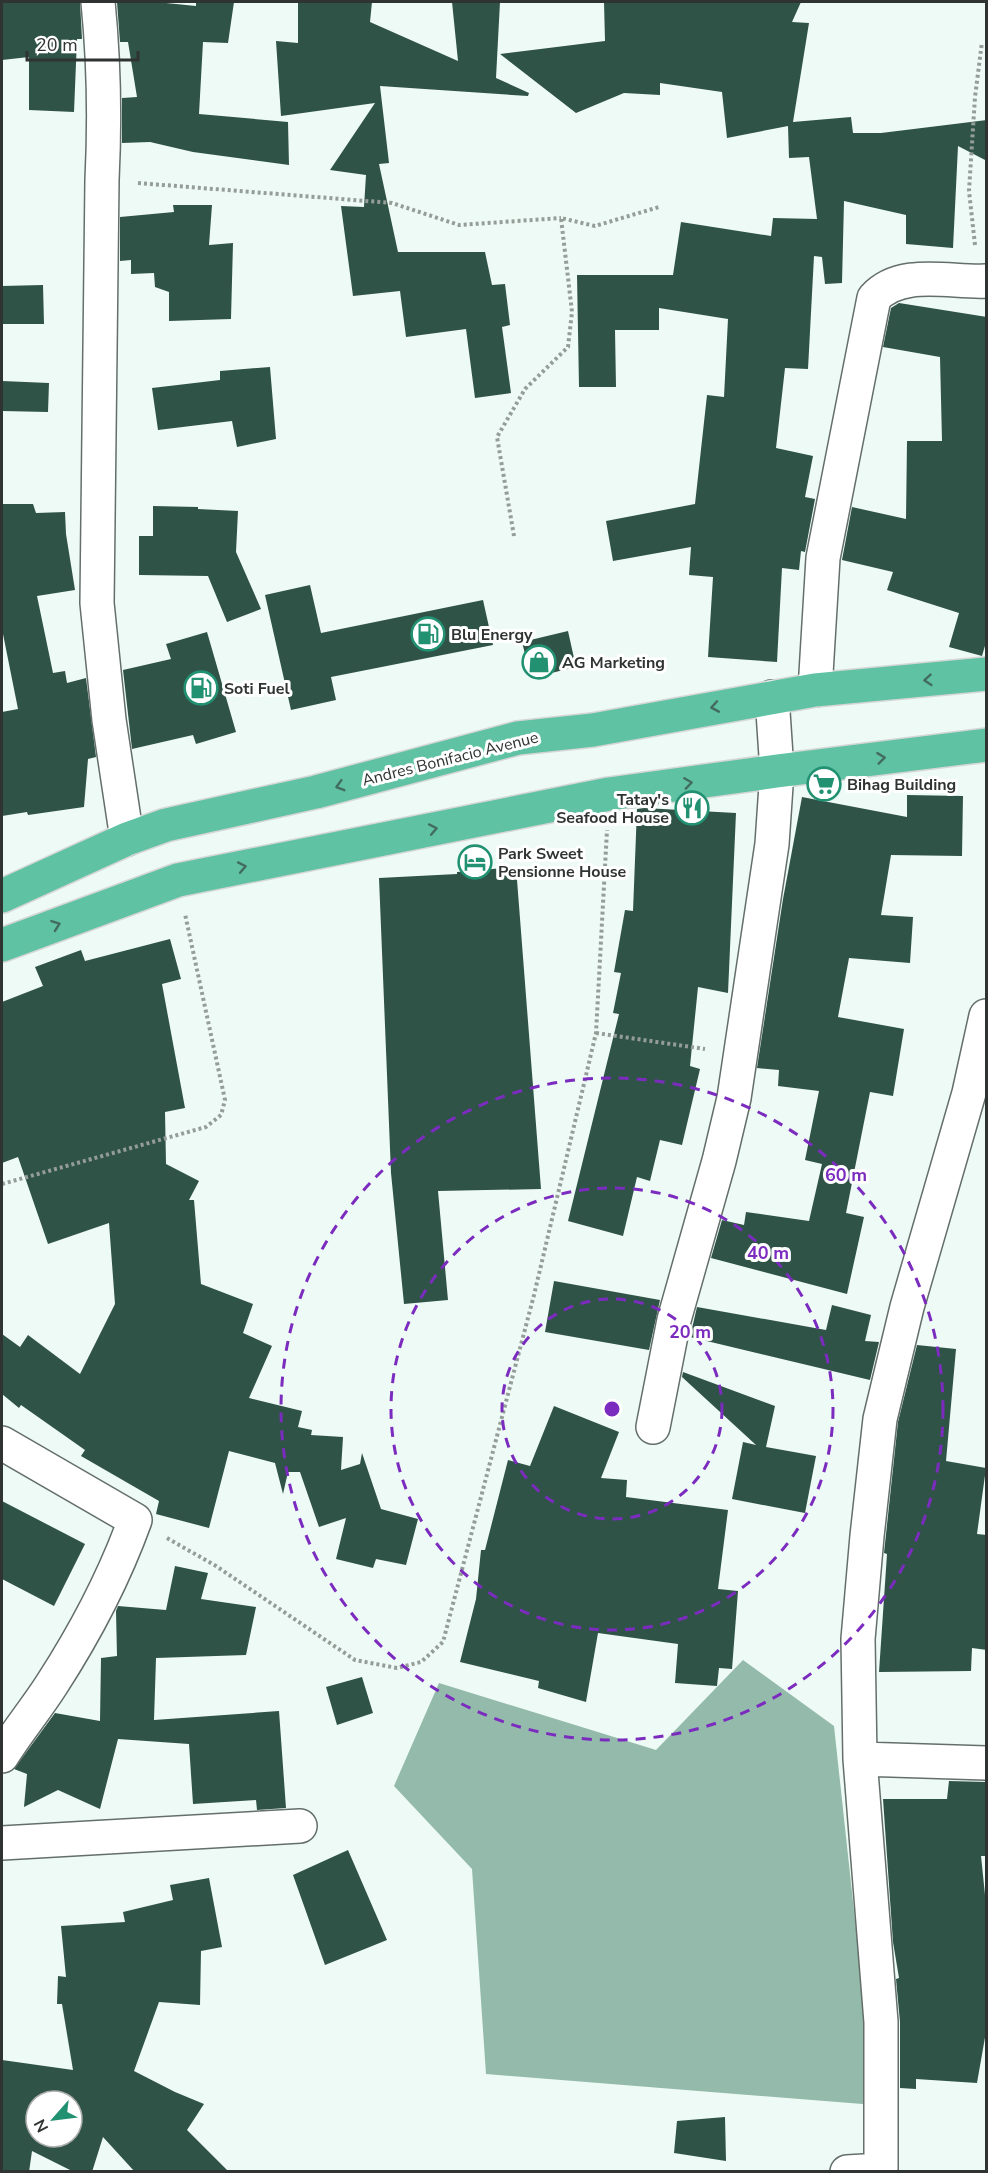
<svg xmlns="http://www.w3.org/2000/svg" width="988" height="2173" font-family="'Nunito Sans',sans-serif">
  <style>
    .forest { fill: #94baab }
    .building { fill: #305347; fill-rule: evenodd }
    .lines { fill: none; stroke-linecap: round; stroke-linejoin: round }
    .minor-casing { stroke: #646f6a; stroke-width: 36 }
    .highway-casing { stroke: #d5d6d6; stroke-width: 36 }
    .path { stroke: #959d99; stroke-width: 4; stroke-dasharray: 3 3; stroke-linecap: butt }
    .minor { stroke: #fff; stroke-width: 33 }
    .highway { stroke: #5fc2a2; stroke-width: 33 }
    .oneway { stroke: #426c5e }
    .ring { fill: none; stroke: #7b2cbf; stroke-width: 3; stroke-dasharray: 10 8 }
    .labels { text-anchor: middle; stroke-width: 6; stroke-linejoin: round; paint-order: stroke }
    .poi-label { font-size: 16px; font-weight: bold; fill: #2f3331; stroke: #fff; text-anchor: start }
    .street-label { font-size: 16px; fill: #2f3331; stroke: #fff }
    .centre { fill: #7b2cbf; stroke: #fff; stroke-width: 3 }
    .ring-label { font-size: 18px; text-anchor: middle; font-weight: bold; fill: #7b2cbf; stroke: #fff; stroke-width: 6; stroke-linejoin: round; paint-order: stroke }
  </style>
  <rect width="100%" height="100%" fill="#eefaf5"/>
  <path class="forest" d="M743,1660L834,1726L875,2105L486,2074L472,1869L394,1786L439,1683L656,1750Z"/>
  <path class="building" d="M2,2H80L82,39H77L74,112L29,110V57L2,60Z
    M117,2H156L196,6V2H234L228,43L203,42L199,114L288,122L289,165L193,152L150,142L122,143V98L137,97L128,42H120Z
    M298,2H372L370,22L458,61L452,2H500L496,78L529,93L528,96L380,86L389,163L379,164L398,252H485L492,285L505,284L510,325L502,327L511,393L475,398L466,329L406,337L400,291L353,296L341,206L364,207L366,175L330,170L375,103L281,116L276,41L298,43Z
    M604,2H801L792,22L809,23L793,122L851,117L853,133H881L987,120V161L958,146L953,248L906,244V215L844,201L842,283L825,284L822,257L814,256L808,369L785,368L776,448L813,456L805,497L815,499L805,552L801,551L799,570L782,568L777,662L708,657L713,577L689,575L691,547L613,561L606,521L695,504L707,395L724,397L728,319L659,308V330H615L616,387H579L577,275H673L681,222L771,236L773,218L817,219L809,157L789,158L788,126L727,138L722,92L660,83V95L624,93L576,113L500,54L605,41Z
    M173,205H212L209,245L233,243L231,319L169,321V292L155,287L154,273L131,274V260L120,261V217L174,212Z
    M43,285L44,324H2V286Z
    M899,303L987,317V639L982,656L949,647L959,613L887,590L893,572L842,560L852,507L906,519L907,441H942L940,357L883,347L891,308Z
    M270,367L276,439L237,447L232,421L158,430L152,388L220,380V371Z
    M2,381L49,383L48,412L2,411Z
    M2,504H33L36,513L65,512L66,534L75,590L37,596L53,673L65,671L67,683L86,678L96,757L88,759L84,807L28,815L27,812L2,816V712L18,709L2,629Z
    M153,506L198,507V509L238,511L236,552L261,609L227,622L208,576L139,575V536H153Z
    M310,585L321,633L483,600L493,645L331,677L336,700L291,710L265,595Z
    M568,631L576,667L531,678L522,642Z
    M207,632L236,732L196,744L193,735L132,749L123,670L171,659L166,644Z
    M907,795L963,796L962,856L891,855L881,915L913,917L910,963L849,958L838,1017L904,1029L893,1096L870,1092L846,1213L864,1217L847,1294L711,1258L722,1220L744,1225L746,1212L809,1221L822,1164L805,1160L819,1091L778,1086L779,1070L757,1068L783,899L802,797L907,817Z
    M644,808L736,813L728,993L698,987L690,1066L700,1069L682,1145L660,1140L650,1181L637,1177L623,1236L568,1221L619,1014L613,1013L621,973L614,972L625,910L633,911L637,809Z
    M516,867L541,1189L438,1191L448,1300L404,1304L391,1173L379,878L457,874V872Z
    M170,939L181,979L162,984L185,1108L165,1112L166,1164L199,1181L189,1200H194L201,1284L253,1304L243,1333L272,1346L249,1398L302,1411L298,1427L312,1430L311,1435L343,1437L341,1470L360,1464L362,1453L381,1509L418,1519L406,1565L376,1559L373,1568L336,1559L346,1518L319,1527L300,1472H288L283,1494L275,1463L229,1451L209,1528L156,1514L159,1501L81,1456L85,1450L21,1405L19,1408L2,1394V1334L20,1347L28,1335L80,1374L115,1304L109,1223L48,1244L18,1157L2,1163V1002L43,986L35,967L81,950L85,961Z
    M554,1281L660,1300L649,1350L545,1332Z
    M832,1305L871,1315L865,1341L879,1342L870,1380L690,1337L697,1307L826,1330Z
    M917,1345L956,1349L946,1461L986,1468L977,1534L987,1535V1650L972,1648L971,1671L879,1672L887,1554L884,1553L898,1422Z
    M683,1372L775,1406L766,1447L816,1456L805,1513L732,1499L743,1442L756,1445L682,1377Z
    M554,1406L619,1432L601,1478L627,1480L626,1497L728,1510L718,1589L738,1591L732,1669L719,1668L717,1686L675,1683L678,1644L598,1633L586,1702L538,1688L539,1681L460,1662L476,1599L481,1550H485L508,1460L530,1466Z
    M2,1501L85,1544L54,1606L2,1579Z
    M175,1566L208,1573L201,1599L256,1607L246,1655L156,1658L154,1720L279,1711L286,1808L257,1810L256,1800L193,1804L189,1744L118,1739L100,1809L58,1790L24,1807L27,1774L14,1769L55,1713L100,1721L101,1658L117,1656L116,1611L118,1606L166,1610Z
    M362,1677L373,1713L337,1725L326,1687Z
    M949,1781L987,1782V1856H981L987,1914V2026L977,2083L916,2079V2089L900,2088V2022L896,1979L899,1978L893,1942L883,1799H947Z
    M348,1850L387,1940L325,1965L293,1875Z
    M209,1878L222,1947L201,1951L200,2005L159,2002L134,2071L175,2092L204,2104L187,2130L229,2172H135L103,2137L92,2172H74L32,2151L29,2172H2V2060L73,2070L62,2004H57L58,1976L66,1977L61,1926L125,1922L123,1912L173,1900L170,1885ZM36,2101H72V2137H36Z
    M725,2117L726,2161L674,2153L677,2121Z"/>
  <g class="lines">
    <g class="minor-casing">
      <path id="minor" d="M98,2C104,62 105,120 102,180L97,603L109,720L127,839
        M815,690L823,558L874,298C901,268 951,283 986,281
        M653,1427L674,1320L719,1161L734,1098L772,844L777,771L772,697
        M2,1443L135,1520C114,1578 85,1633 52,1684C36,1709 17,1732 2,1756
        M860,1759L986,1763
        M2,1843L300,1826
        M847,2172L881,2170
        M881,2172V2022L860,1759L858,1639L867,1536L880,1419L907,1307L969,1093L986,1016"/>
    </g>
    <g class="highway-casing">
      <path id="highway" d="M2,896L127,839L166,825L316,792L518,738L593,730L815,690L986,674
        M2,945L178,880L609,794L777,771L986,745"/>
    </g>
    <path class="path" d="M138,183L392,203L459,225L561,218
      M975,245L969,191L975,97L982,42
      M514,536L497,437L525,389L568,347L572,312L561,218L595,226L659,207
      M596,1033L705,1049
      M2,1184L206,1127L221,1115L225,1100L185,914
      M167,1538L216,1566L355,1660L397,1668L421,1662L443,1642L534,1295L596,1033L607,830"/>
    <use href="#minor" class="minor"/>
    <use href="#highway" class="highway"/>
  </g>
  <defs><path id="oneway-chevron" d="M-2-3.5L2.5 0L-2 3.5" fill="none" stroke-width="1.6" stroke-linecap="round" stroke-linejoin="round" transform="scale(1.5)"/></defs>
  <g class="oneway">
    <use href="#oneway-chevron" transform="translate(928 680) rotate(175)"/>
    <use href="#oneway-chevron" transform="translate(715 707) rotate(170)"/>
    <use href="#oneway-chevron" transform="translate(881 758) rotate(-7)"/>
    <use href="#oneway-chevron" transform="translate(688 783) rotate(-8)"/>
    <use href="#oneway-chevron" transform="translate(340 786) rotate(164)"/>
    <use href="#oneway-chevron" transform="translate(433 829) rotate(-11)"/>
    <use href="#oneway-chevron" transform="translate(242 867) rotate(-11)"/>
    <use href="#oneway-chevron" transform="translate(56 925) rotate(-20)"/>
  </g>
  <g class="ring">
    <circle cx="612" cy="1409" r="110"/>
    <circle cx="612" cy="1409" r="221"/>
    <circle cx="612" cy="1409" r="331"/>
  </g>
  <defs>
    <g id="fuel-ring" transform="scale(1.725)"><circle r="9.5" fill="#fff" stroke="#219172" stroke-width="1.5"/><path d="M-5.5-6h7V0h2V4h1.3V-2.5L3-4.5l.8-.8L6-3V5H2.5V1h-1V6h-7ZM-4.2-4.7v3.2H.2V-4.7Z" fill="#219172"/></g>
    <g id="shop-ring" transform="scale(1.725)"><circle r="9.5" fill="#fff" stroke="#219172" stroke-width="1.5"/><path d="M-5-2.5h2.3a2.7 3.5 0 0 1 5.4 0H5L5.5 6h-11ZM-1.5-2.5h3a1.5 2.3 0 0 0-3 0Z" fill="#219172"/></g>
    <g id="supermarket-ring" transform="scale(1.725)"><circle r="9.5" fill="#fff" stroke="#219172" stroke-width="1.5"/><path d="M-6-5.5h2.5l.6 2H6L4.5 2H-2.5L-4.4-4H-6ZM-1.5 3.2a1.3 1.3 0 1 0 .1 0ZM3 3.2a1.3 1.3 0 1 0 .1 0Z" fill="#219172"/></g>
    <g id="restaurant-ring" transform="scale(1.725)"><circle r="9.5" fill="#fff" stroke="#219172" stroke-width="1.5"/><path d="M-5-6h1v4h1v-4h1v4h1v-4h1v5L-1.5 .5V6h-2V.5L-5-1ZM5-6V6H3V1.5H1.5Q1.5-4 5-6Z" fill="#219172"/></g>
    <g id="hotel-ring" transform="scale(1.725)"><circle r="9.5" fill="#fff" stroke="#219172" stroke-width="1.5"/><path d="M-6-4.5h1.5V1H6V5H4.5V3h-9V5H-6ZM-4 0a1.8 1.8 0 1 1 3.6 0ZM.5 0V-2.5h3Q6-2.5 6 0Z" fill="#219172"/></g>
  </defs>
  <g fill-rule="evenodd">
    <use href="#fuel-ring" x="428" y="634"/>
    <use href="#shop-ring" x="539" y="662"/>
    <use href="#fuel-ring" x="201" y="688"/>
    <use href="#supermarket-ring" x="824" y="784"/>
    <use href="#restaurant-ring" x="692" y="808"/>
    <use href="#hotel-ring" x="475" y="862"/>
  </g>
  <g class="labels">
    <g class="poi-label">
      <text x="451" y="640">Blu Energy</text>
      <text x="562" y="668">AG Marketing</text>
      <text x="224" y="694">Soti Fuel</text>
      <text x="847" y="790">Bihag Building</text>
      <text x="669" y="805" text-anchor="end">Tatay's<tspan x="669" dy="18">Seafood House</tspan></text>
      <text x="498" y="859">Park Sweet<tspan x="498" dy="18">Pensionne House</tspan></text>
    </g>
    <g class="street-label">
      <text transform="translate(450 758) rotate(-14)" y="6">Andres Bonifacio Avenue</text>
    </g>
  </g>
  <circle cx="612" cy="1409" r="9" class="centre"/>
  <g class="ring-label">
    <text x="846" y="1181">60 m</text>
    <text x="768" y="1259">40 m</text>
    <text x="690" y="1338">20 m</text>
  </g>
  <rect width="988" height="2173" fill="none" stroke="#2f3331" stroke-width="6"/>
  <g transform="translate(54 2119) rotate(242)"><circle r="28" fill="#ffffff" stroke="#acadad" stroke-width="1.5"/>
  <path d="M0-4.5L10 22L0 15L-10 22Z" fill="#219172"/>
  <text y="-9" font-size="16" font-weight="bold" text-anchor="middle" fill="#2f3331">N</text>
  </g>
  <path d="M27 51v9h111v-9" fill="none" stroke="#2f3331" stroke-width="3"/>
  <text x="36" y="51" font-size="18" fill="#2f3331" stroke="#ffffff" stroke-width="4.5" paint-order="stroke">20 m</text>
</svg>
